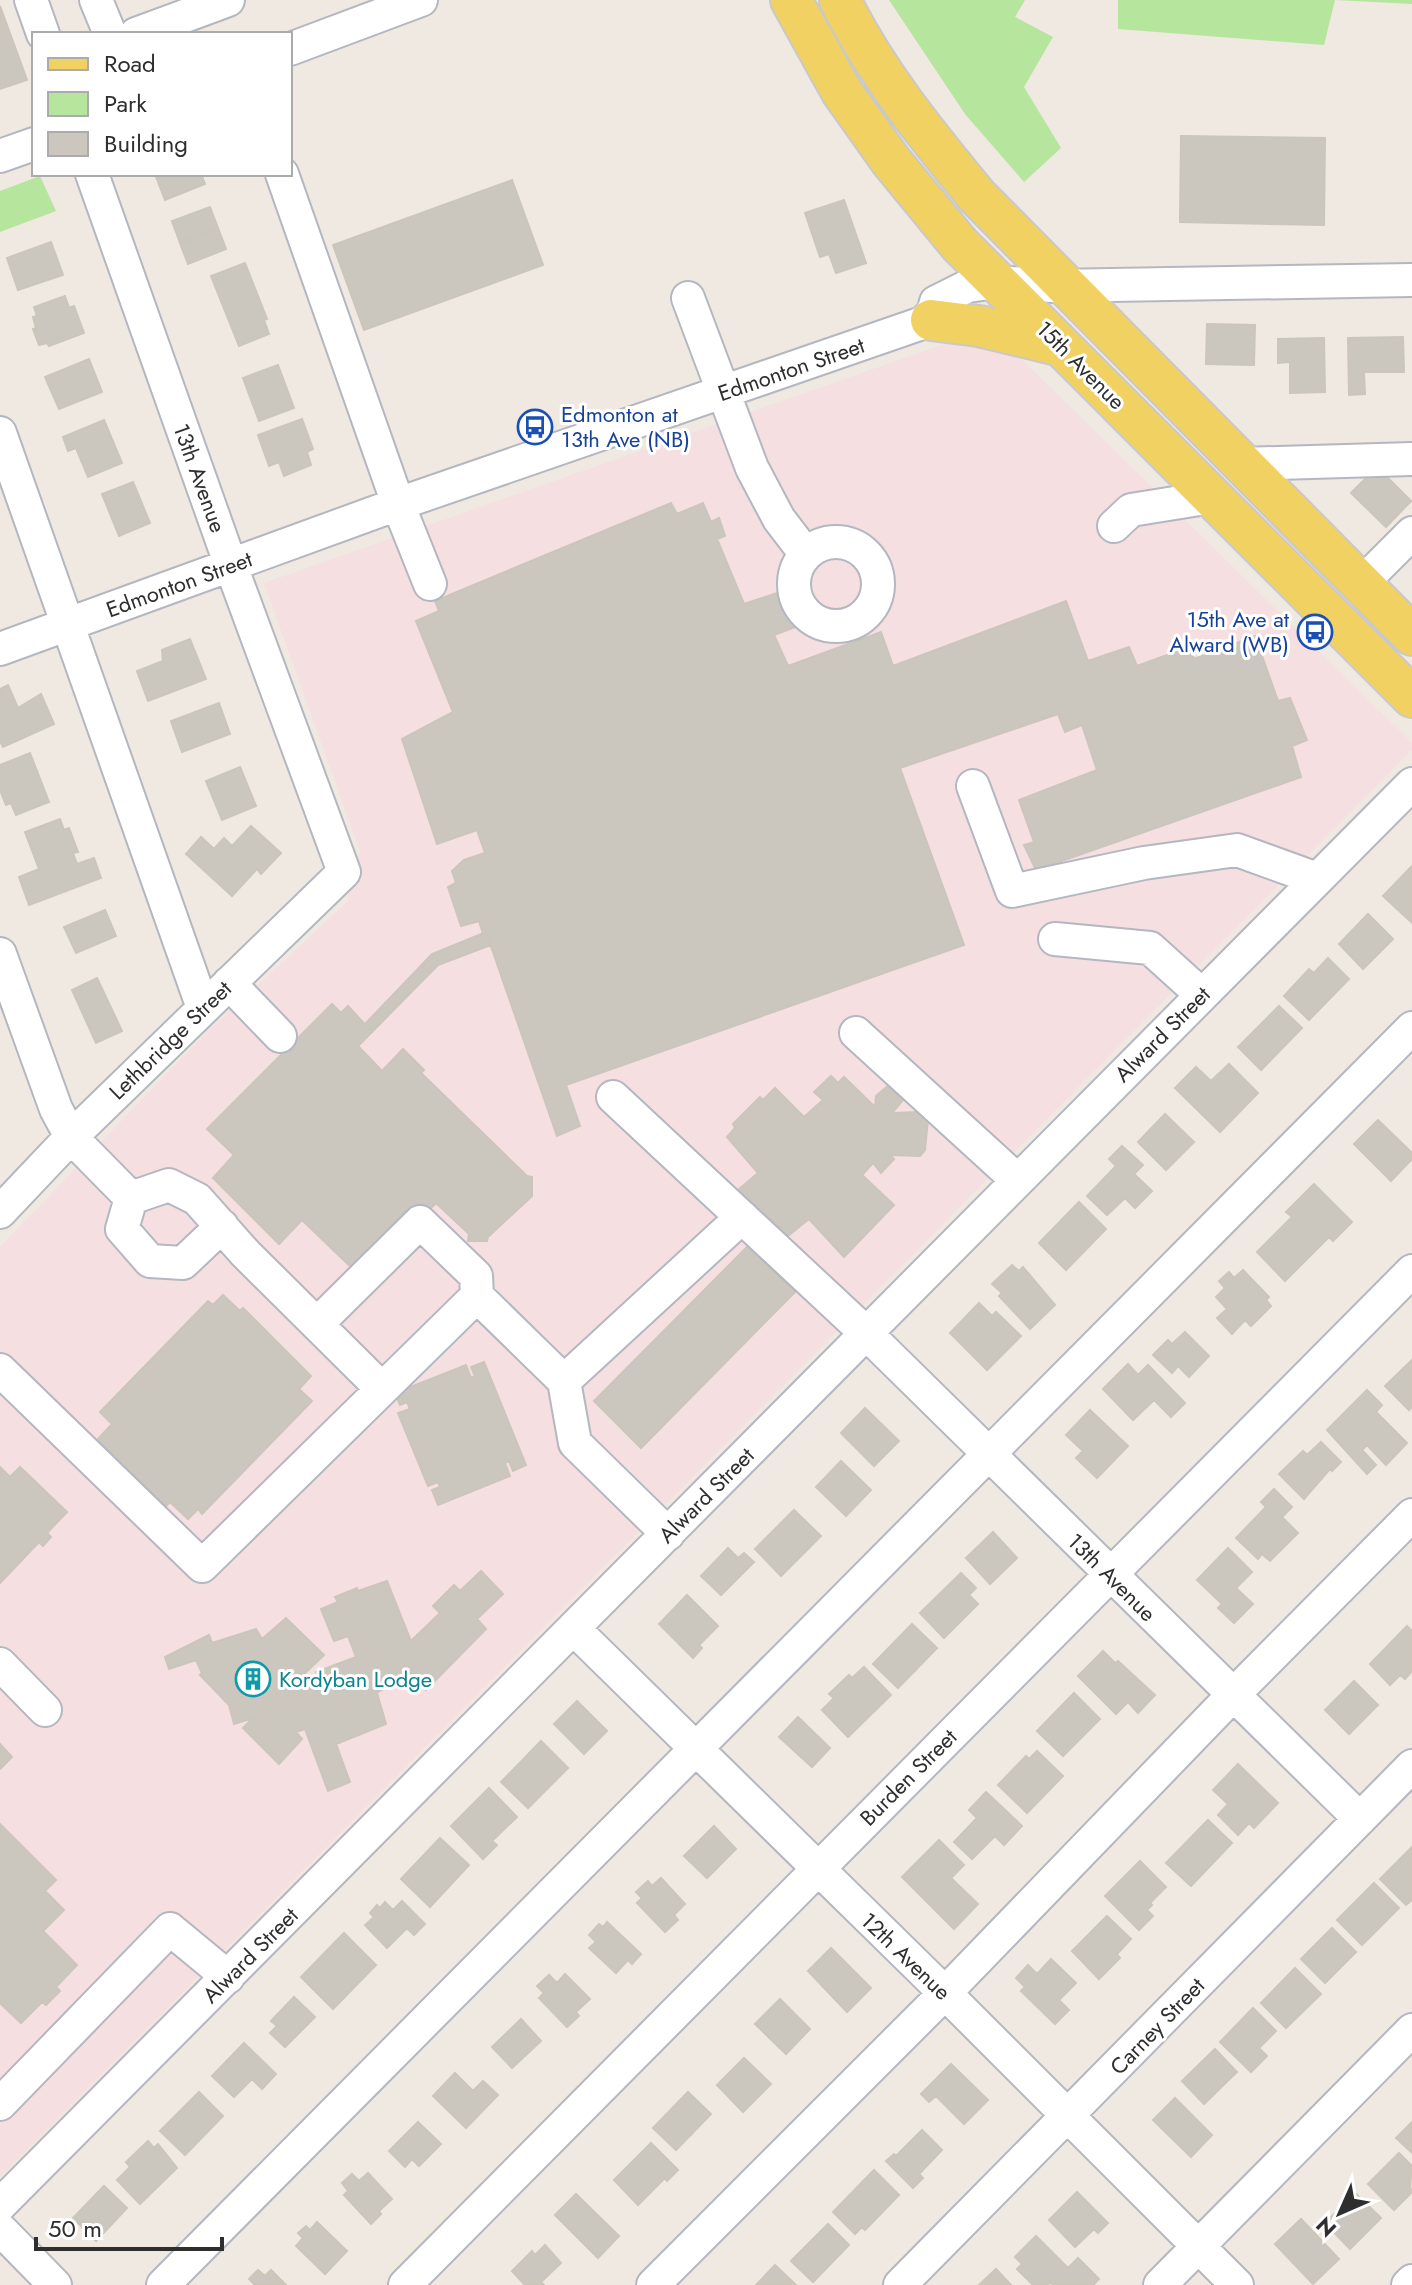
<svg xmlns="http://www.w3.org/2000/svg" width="1412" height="2285" font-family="Jost,sans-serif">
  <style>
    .medical { fill: #f5dfe0 }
    .green { fill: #b6e59e }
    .building { fill: #cbc7bf; stroke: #cbc5ba; stroke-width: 2 }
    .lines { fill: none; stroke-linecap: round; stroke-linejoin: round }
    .minor-casing { stroke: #b4b7c1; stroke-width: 36 }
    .major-casing { stroke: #c9c9c9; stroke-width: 44 }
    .minor { stroke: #fff; stroke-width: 32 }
    .major { stroke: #f2d163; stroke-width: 40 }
    .labels { text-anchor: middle; stroke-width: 6; stroke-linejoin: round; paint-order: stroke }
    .street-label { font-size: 22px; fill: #2e2e2e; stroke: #fff }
    .transit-label { font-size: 22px; fill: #164399; stroke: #fff; text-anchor: start }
    .culture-label { font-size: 22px; fill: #0d838f; stroke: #fff; text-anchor: start }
  </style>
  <rect width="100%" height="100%" fill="#efe9e1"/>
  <path class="medical" d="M990,328L1412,743V750L0,2177V1247L206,1033L348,901L360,851L264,583Z"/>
  <path class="green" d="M889,0H1025L1015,17L1053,37L1024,87L1061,148L1024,182L965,114Z
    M1118,0H1412V4L1335,0L1324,45L1118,29Z
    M40,176L56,211L0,232V191Z"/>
  <path class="building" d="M0,6L27,80L0,89Z
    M1181,136L1325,138L1324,225L1180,222Z
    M155,174H201L205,184L165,200Z
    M512,180L543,265L364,330L333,245Z
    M844,200L866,263L836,273L829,254L820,257L805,213Z
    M210,207L218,228L180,243L172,221Z
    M218,228L226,249L188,264L180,243Z
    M51,242L63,275L18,290L7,258Z
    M245,263L267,319L264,320L269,334L239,346L211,276Z
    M65,296L69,308L74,306L84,333L49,346L47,343L39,345L33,329L36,328L33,317L37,316L34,307Z
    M1207,324L1255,325L1254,365L1206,364Z
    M1403,337L1404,372H1364L1365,394L1349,395L1348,338Z
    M1324,338L1325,392L1290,393V362L1278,363V339Z
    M89,359L102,392L59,409L45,377Z
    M278,365L294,408L259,421L243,378Z
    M302,419L313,449L307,452L311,465L284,476L279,462L269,466L258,435Z
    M104,420L122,463L88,477L76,448L68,451L63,437Z
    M1377,467L1411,501L1386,527L1351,493Z
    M133,482L150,523L119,536L102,494Z
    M671,503L677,514L703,503L711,522L719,518L725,536L717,539L744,604L789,589L801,625L774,635L788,666L881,632L893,666L1066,601L1088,661L1129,647L1137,666L1189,647L1194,659L1255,636L1278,701L1290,698L1307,740L1292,746L1301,777L1036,870L1024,845L1034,842L1019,800L1097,770L1082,725L1065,732L1058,714L900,768L964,945L566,1085L580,1126L557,1136L486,932L483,934L479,921L461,926L448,887L456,883L452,871L464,860L485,853L477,830L437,844L402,739L453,712L416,621L439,611L435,601Z
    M190,639L206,679L148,701L137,671L163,661L162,650Z
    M8,685L18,708L41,694L54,724L3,747L0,741V689Z
    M219,703L230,734L182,752L171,721Z
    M30,753L49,802L16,815L11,803L6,805L0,790V765Z
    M240,767L256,806L222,820L206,781Z
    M60,819L64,830L69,828L78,852L73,853L77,864L94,858L101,878L29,905L19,877L39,869L25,832Z
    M251,826L281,853L261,874L257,869L232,896L186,854L201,837L214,849L224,838L232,846Z
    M1412,866V923L1383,896Z
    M105,910L116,936L76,953L64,927Z
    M1368,914L1393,939L1363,969L1339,944Z
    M486,932L491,945L438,965L372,1032L365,1024L432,954Z
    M1328,958L1349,979L1309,1020L1284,996L1309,969L1314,973Z
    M97,978L122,1031L96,1043L72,990Z
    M332,1004L341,1013L348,1006L372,1032L358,1046L382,1071L403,1049L424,1070L421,1073L527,1176L532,1177V1196L488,1237L487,1241H468L469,1234L436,1203L408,1231L355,1271L302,1220L279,1244L213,1178L234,1155L207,1129Z
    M1279,1006L1302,1028L1261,1070L1238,1047Z
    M1229,1064L1258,1093L1220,1132L1175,1088L1196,1067L1211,1081Z
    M831,1076L838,1083L844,1077L875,1107L876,1096L889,1085L903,1100L892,1113L920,1112L928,1119L925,1150L920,1156L890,1155L894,1159L881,1173L873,1163L862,1175L894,1205L844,1257L809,1219L788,1236L738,1190L758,1173L727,1137L735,1128L733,1124L760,1097L763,1100L775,1088L804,1117L823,1100L814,1092Z
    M1165,1114L1194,1142L1166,1170L1138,1142Z
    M1378,1120L1412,1153V1159L1391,1181L1354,1144Z
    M1122,1146L1143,1165L1134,1174L1152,1191L1135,1208L1125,1198L1107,1215L1087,1196L1116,1166L1109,1159Z
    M1314,1184L1352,1222L1333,1241L1329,1237L1285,1281L1257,1252L1292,1217L1286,1212Z
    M1079,1202L1106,1229L1066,1270L1039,1243Z
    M748,1246L795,1292L641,1448L594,1401Z
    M1012,1265L1019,1271L1023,1267L1055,1305L1030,1329L999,1296L1002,1293L992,1284Z
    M1243,1270L1269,1297L1266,1300L1271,1306L1251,1326L1245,1320L1232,1334L1217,1318L1227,1309L1216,1297L1225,1288L1219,1281L1229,1272L1234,1278Z
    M223,1295L240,1311L243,1308L311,1376L299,1389L312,1401L202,1514L198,1509L188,1519L170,1502L166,1506L98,1439L112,1424L100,1412L208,1301L213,1305Z
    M979,1303L992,1316L996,1312L1021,1336L987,1370L950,1333Z
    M1185,1332L1209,1356L1189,1377L1178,1366L1172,1373L1153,1355L1168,1340L1172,1344Z
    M1412,1360V1407L1409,1410L1385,1386Z
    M484,1362L526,1465L513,1471L509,1461L505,1463L510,1476L438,1505L432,1490L440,1487L438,1482L428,1486L398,1413L410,1409L407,1402L400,1405L395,1393L466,1365L471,1378L475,1376L471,1367Z
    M1128,1364L1138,1375L1148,1365L1185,1403L1171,1417L1154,1400L1133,1420L1103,1389Z
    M1367,1390L1382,1405L1376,1412L1407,1443L1386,1465L1367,1445L1362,1450L1376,1465L1367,1474L1327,1430Z
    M865,1408L899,1441L874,1466L841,1433Z
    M1090,1410L1128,1446L1097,1478L1076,1458L1083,1451L1066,1435Z
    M1321,1442L1341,1462L1332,1471L1330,1469L1304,1499L1279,1474L1303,1451L1307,1455Z
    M841,1461L871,1490L846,1516L816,1487Z
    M0,1467L10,1477L20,1467L67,1512L47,1533L51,1537L43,1546L39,1542L0,1583Z
    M1274,1489L1292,1507L1282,1517L1298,1533L1270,1561L1262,1554L1258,1559L1236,1538L1266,1507L1261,1502Z
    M794,1510L821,1536L781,1576L755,1549Z
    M993,1532L1017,1558L990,1584L966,1558Z
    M728,1548L738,1558L744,1553L754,1562L721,1595L701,1576Z
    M1228,1548L1252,1572L1236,1588L1253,1604L1234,1623L1218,1608L1222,1604L1197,1580Z
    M481,1571L503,1594L477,1619L486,1629L426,1690L404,1666L403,1677L377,1693L386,1724L336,1744L350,1782L328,1791L305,1729L296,1732L302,1739L279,1764L243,1728L253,1718L234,1724L229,1705L200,1675L202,1673L196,1660L169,1669L165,1657L209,1635L212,1643L256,1629L262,1639L286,1618L324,1655L301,1677L306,1682L318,1678L316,1672L356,1657L348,1636L334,1641L321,1609L338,1602L335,1597L357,1588L358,1591L387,1581L411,1641L440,1613L433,1606L454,1585L460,1591Z
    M961,1573L976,1588L969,1595L978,1604L944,1638L920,1613Z
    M687,1595L718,1626L699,1645L702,1648L693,1658L659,1624Z
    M912,1624L937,1648L898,1688L873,1664Z
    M1407,1626L1412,1631V1671L1405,1679L1400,1675L1390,1685L1370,1664Z
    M1103,1651L1115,1663L1118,1661L1155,1695L1138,1713L1128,1702L1116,1714L1078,1676Z
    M864,1667L891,1695L848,1737L822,1710L834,1698L829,1694L849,1675L852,1678Z
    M1354,1681L1378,1705L1349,1734L1325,1710Z
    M1074,1693L1100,1719L1063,1756L1037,1731Z
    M577,1701L607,1731L584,1754L554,1724Z
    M798,1717L830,1748L812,1767L779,1737Z
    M541,1741L568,1768L528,1808L501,1782Z
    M0,1744L12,1757L0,1769Z
    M1037,1751L1063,1776L1027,1813L998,1785L1026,1756L1029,1759Z
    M1238,1764L1278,1803L1254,1828L1249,1823L1238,1835L1218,1815L1228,1804L1213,1790Z
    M489,1788L517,1817L492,1841L497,1845L483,1859L451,1826Z
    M986,1792L1022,1826L1004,1845L995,1836L972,1859L954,1842L977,1818L969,1810Z
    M1208,1820L1232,1843L1191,1886L1166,1863Z
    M0,1824L56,1880L45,1891L64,1910L43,1931L77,1965L56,1987L60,1991L46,2005L42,2002L21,2023L0,2003Z
    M714,1826L736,1849L707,1878L684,1856Z
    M440,1838L469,1865L430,1907L401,1879Z
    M939,1840L964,1865L951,1878L978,1904L954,1929L902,1877Z
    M1412,1847V1900L1406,1905L1380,1879Z
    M1140,1861L1166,1887L1150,1903L1152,1905L1147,1910L1153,1916L1139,1930L1105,1896Z
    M661,1878L685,1904L674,1915L678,1920L665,1932L637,1903L642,1898L636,1892L648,1881L652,1886Z
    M1374,1883L1399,1908L1362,1945L1337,1920Z
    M402,1901L425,1924L414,1935L407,1928L387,1948L365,1925L374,1917L370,1913L377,1905L380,1908L385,1902L393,1910Z
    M1107,1916L1131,1939L1117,1954L1120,1958L1099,1979L1072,1951Z
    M607,1922L641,1954L632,1964L628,1960L616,1973L589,1948L596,1942L589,1935L599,1924L603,1927Z
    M1332,1928L1356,1952L1325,1983L1301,1959Z
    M344,1933L376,1965L333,2009L301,1977Z
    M831,1948L871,1988L847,2012L808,1971Z
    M1051,1959L1076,1983L1059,2000L1069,2010L1055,2024L1021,1991L1025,1987L1016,1978L1028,1965L1037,1974Z
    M1295,1968L1321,1994L1286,2028L1261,2003Z
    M565,1974L590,1999L576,2012L579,2016L567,2027L539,1998L544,1993L537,1986L549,1975L557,1983Z
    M294,1997L315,2017L285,2047L270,2033L277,2026L271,2021Z
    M780,1999L810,2029L786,2054L755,2024Z
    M1253,2008L1276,2031L1259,2048L1267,2056L1251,2072L1220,2042Z
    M521,2019L541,2041L512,2068L492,2047Z
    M244,2043L276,2074L262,2089L252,2079L234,2097L212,2076Z
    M1215,2049L1237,2072L1204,2104L1182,2081Z
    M744,2058L771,2084L743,2112L717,2085Z
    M951,2064L988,2100L964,2124L936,2096L929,2102L921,2094Z
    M455,2073L473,2091L483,2081L498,2095L466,2128L433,2096Z
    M199,2092L223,2116L185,2155L160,2131Z
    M688,2092L711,2114L676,2150L653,2128Z
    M1175,2098L1212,2135L1191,2157L1153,2120Z
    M418,2122L441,2144L419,2166L412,2159L405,2167L389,2151Z
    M1412,2122V2153L1396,2138Z
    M922,2130L942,2150L919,2174L923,2178L913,2188L886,2161L894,2154L896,2156Z
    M148,2141L154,2148L158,2144L177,2168L140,2204L117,2180L130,2167L126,2162Z
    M651,2143L678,2170L667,2181L665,2178L638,2205L614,2180Z
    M1399,2153L1412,2166L1410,2187L1412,2192L1394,2210L1368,2184Z
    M874,2170L899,2195L865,2230L862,2227L855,2234L833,2212Z
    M368,2173L392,2199L379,2211L381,2214L371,2224L344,2195L348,2191L342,2183L352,2174L359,2181Z
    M104,2186L127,2208L96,2241L73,2218Z
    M1077,2192L1108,2223L1098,2233L1094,2229L1075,2247L1049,2220Z
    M1355,2193L1381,2218L1350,2249L1325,2223Z
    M576,2194L619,2236L598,2258L555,2215Z
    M1301,2219L1339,2259L1313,2284L1275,2244Z
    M317,2222L347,2251L325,2274L296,2246L303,2238L298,2233L306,2226L310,2230Z
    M828,2224L849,2245L813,2282L791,2261Z
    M1036,2236L1068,2268L1078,2258L1099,2279L1093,2285H1053L1050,2282L1048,2285H1033L1017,2269L1022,2264L1015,2257Z
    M545,2245L561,2263L541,2282L544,2285H525L512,2271L532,2251L535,2255Z
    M775,2265L796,2285H756Z
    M996,2269L1011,2285H979Z
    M258,2270L265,2276L271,2270L286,2285H255L249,2279Z"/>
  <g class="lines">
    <g class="minor-casing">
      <path id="minor" d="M31,0L43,34
        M96,0L110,34
        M136,34L228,0
        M290,49L421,0
        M0,156L34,144
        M282,174L398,504L430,584
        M688,298L752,468L779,519L805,553
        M0,433L203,1008
        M1241,464L1412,459
        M1114,526L1131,510L1212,497
        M794 584a42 42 0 1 1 84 0a42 42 0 1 1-84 0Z
        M1361,584L1412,533
        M0,649L398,504L931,320L936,302L968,286L996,282L1053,286L1412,280
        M973,786L1012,891L1144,863L1237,850L1317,879
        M1055,939L1150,948L1202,995
        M0,954L56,1109L71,1137L131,1198L169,1185L197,1199L246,1254L382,1389
        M229,983L280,1036
        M856,1033L1017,1180
        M613,1097L866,1333L1360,1819
        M131,1198L122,1229L150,1261L183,1263L222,1226
        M0,1212L71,1137L344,872L231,566L92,174
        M317,1324L420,1222L476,1276L477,1296
        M0,1370L202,1566L477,1296L564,1381L575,1443L668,1534
        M564,1381L742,1217
        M574,1629L945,1993L1237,2285
        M0,1664L45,1710
        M0,2104L170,1929L228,1977
        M0,2205L1412,784
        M0,2229L55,2285
        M163,2285L1412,1028
        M405,2285L1412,1271
        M653,2285L945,1993L1232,1696L1412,1515
        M900,2285L1412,1766
        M1160,2285L1412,2030
        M1408,2285L1412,2281"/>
    </g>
    <g class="major-casing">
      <path id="major" d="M791,0L842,92L891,161L960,245L1412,697
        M840,0C876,73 926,134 977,196L1412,635
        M931,320L979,326L1058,345"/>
    </g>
    <use href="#minor" class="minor"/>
    <use href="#major" class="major"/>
  </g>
  <defs>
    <g id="bus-ring" transform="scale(1.8)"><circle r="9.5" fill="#fff" stroke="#1a4fb4" stroke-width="1.5"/><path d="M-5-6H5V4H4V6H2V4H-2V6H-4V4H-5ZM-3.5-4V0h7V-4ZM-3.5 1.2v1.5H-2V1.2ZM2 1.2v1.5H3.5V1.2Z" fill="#1a4fb4"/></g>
    <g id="building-ring" transform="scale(1.8)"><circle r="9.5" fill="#fff" stroke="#0f9aa8" stroke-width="1.5"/><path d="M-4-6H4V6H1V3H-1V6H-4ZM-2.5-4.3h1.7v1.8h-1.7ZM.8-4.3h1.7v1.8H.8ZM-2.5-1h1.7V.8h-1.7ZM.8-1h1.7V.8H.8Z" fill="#0f9aa8"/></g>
  </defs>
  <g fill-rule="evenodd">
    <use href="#bus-ring" x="535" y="427"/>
    <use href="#bus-ring" x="1315" y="632"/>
    <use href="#building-ring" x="253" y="1679"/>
  </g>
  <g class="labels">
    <g class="street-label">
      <text transform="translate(1081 365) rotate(45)" y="8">15th Avenue</text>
      <text transform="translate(791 369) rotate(-19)" y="8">Edmonton Street</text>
      <text transform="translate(200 478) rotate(70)" y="8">13th Avenue</text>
      <text transform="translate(179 584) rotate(-20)" y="8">Edmonton Street</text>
      <text transform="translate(1162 1034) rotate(-45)" y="8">Alward Street</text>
      <text transform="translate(170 1040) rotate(-44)" y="8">Lethbridge Street</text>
      <text transform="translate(706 1495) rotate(-45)" y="8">Alward Street</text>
      <text transform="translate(1112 1577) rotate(45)" y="8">13th Avenue</text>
      <text transform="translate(908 1777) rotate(-45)" y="8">Burden Street</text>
      <text transform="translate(250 1955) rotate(-45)" y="8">Alward Street</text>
      <text transform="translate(906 1956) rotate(44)" y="8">12th Avenue</text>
      <text transform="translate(1157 2026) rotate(-46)" y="8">Carney Street</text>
    </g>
    <g class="transit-label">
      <text x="561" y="422">Edmonton at<tspan x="561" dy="25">13th Ave (NB)</tspan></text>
      <text x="1289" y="627" text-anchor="end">15th Ave at<tspan x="1289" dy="25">Alward (WB)</tspan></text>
    </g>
    <g class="culture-label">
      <text x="279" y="1687">Kordyban Lodge</text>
    </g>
  </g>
  <rect x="32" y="32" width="260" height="144" fill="#ffffff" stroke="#ababab" stroke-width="2"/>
  <rect x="48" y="58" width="40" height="12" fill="#f2d163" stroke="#ababab" stroke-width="2"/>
  <text x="104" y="72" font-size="24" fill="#2e2e2e">Road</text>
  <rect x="48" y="92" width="40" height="24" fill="#b6e59e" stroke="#ababab" stroke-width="2"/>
  <text x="104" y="112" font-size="24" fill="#2e2e2e">Park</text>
  <rect x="48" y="132" width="40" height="24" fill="#cbc7bf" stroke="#ababab" stroke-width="2"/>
  <text x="104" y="152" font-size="24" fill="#2e2e2e">Building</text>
  <g transform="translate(1340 2213) rotate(225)" stroke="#ffffff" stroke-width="6" paint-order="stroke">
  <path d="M0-6L14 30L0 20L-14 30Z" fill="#2e2e2e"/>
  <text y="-12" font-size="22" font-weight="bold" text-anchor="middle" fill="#2e2e2e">N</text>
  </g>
  <path d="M36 2237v12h186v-12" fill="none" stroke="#2e2e2e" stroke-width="4"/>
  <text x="48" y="2237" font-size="24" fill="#2e2e2e" stroke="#ffffff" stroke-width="6" paint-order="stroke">50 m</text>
</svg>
